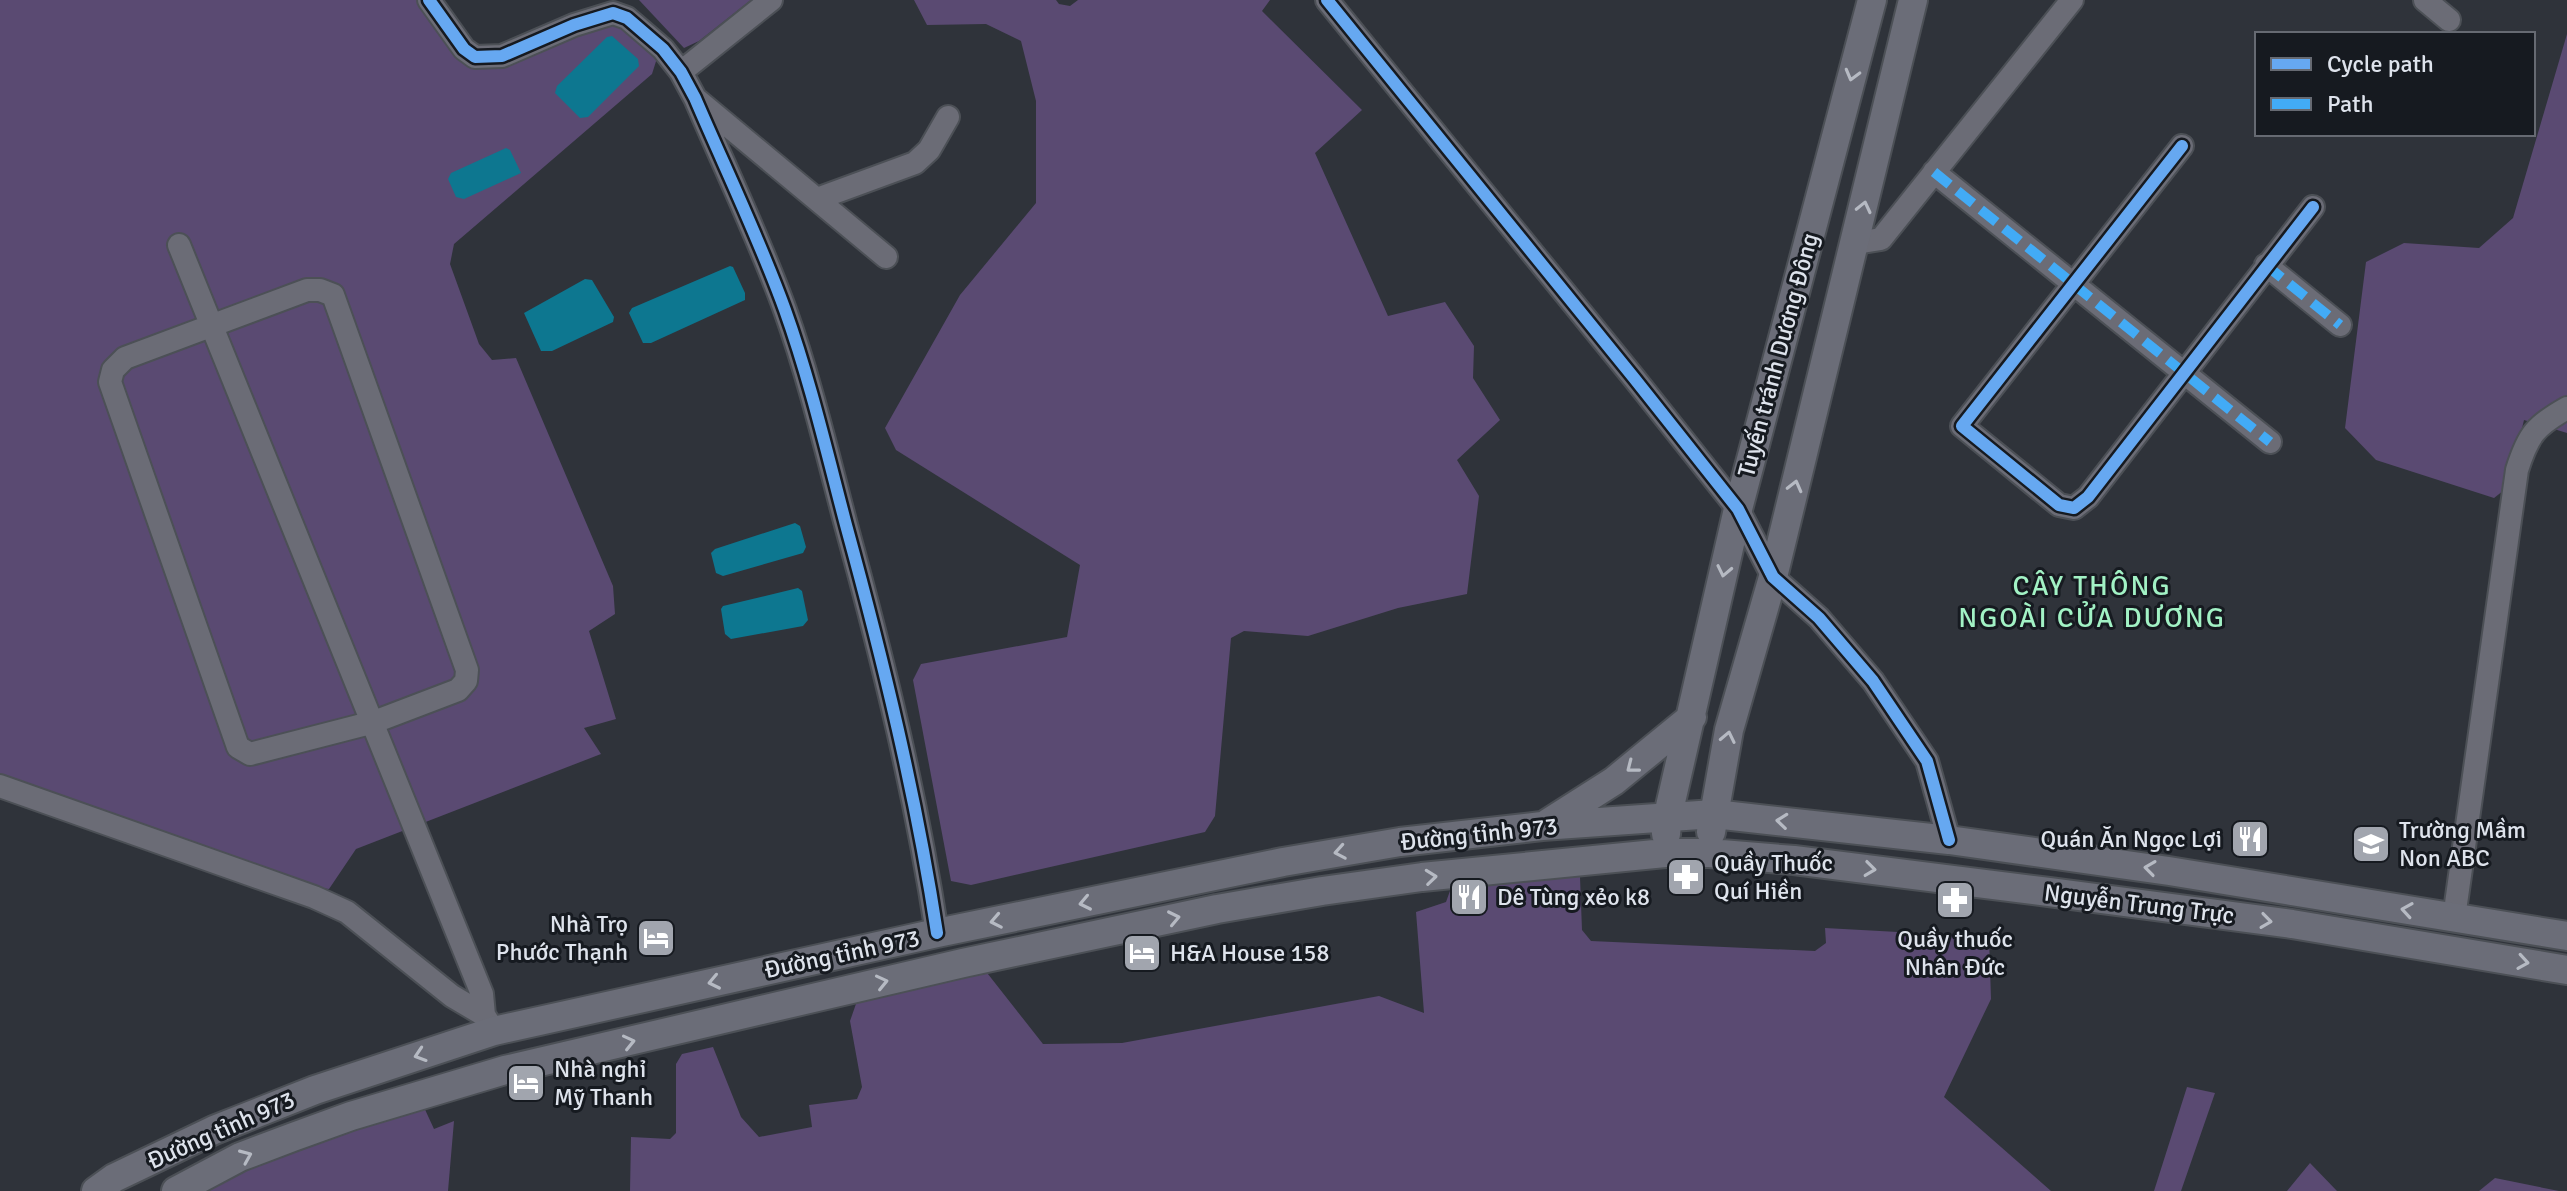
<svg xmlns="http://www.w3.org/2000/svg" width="2567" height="1191" font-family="Signika,sans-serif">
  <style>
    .green { fill: #5a4a72 }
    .water { fill: #0d7790 }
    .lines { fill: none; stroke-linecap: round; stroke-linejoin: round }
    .minor-casing { stroke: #4c5056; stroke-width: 26 }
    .major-casing { stroke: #4c5056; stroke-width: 32 }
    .minor { stroke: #6b6c76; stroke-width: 22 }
    .major { stroke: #6b6d78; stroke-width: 28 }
    .quiet { stroke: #42abf6; stroke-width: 10; stroke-dasharray: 20 10; stroke-linecap: butt }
    .cycleway-casing { stroke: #161a20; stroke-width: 17 }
    .cycleway { stroke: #66a8f1; stroke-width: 12 }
    .oneway { stroke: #b6bac3 }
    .labels { text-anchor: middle; stroke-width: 6; stroke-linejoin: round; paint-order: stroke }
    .street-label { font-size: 24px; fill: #dee3ec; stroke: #161a20 }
    .poi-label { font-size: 24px; fill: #dee3ec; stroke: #161a20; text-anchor: start }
    .quarter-label { font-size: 28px; letter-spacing: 2px; fill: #a2f2c5; stroke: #161a20 }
  </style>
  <rect width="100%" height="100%" fill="#2f333a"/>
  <path class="green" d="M0,0H420L461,57L609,21L627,27L658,55L652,74L454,244L450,264L479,344L492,360L516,358L613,586L615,614L589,631L616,719L584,728L601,754L356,849L329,889L309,887L0,780Z
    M639,0H751L699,41L684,48Z
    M914,0H1056L1059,4L1070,6L1078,0H1270L1262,11L1362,110L1315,153L1388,316L1445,302L1474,346L1473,378L1500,420L1457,460L1479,496L1467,594L1398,608L1308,636L1244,631L1231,638L1215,816L1205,832L971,885L951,881L913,680L921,664L1067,637L1080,565L896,450L885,428L960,295L1036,203V101L1021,41L986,24L927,25Z
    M2567,34V433L2524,420L2508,487L2494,498L2376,460L2345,428L2366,262L2404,243L2479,248L2513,218Z
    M1574,871L1580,877L1582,930L1591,941L1815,951L1826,943L1825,928L1989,937L1991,999L1944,1097L2051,1191H630L631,1137L670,1139L676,1133V1064L682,1054L713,1047L741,1117L759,1137L812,1127L809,1105L857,1099L862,1087L850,1021L857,1001L984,969L1043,1044L1122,1043L1379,996L1424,1013L1416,912L1446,902L1451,888Z
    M2187,1087L2215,1093L2181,1191H2154Z
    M422,1103L434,1129L454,1121L448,1191H205L263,1154Z
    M2310,1163L2337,1191H2287Z
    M2495,1178L2559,1191H2479Z"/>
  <path class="water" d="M612,36L638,59L639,66L588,117L580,118L555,93L557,86L607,37Z
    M506,148L510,150L521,173L464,199L456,197L448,179L451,173Z
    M730,266L733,267L745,293V300L651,343H643L629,313L632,308Z
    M585,279L592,280L614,317L613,322L552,351H541L524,313Z
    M795,523L800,526L806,547L803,553L723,576L716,573L711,553L715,549Z
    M798,588L802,591L808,620L803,626L731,639L725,634L721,609L723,606Z"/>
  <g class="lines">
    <g class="minor-casing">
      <path id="minor" d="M429,0L464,49L475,57L502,56L574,25L613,13L627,18L663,49L681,72L695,98C725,168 759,238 785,310C810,380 827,453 846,525C883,660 916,795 937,933
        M1327,0L1634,378L1738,509L1773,577L1819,618L1873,681L1927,761L1949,840
        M2425,0L2449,20
        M681,72L771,0
        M696,99L886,257
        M2182,146L1962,426L2059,505L2074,508L2088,497L2313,207
        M1934,172L2270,442
        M817,199L915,163L929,150L948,117
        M1856,243L1881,239L2072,0
        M179,245L482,994L484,1015
        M2266,265L2340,325
        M307,290H320L333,295L467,670L466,681L458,690L374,722L250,754L238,747L110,382L113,370L125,358Z
        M0,786L314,897L347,912L452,996L484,1015L489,1023
        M2454,918L2517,470C2528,435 2535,426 2567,408"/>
    </g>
    <g class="major-casing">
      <path id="major" d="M1548,823L1614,781L1692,717
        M1711,832L1729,730L1773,577L1913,0
        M1666,834L1668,815L1738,509L1872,0
        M96,1191L114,1178L214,1130L315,1090L494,1031L937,933L1283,862L1400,842L1542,826L1714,814L1949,840L2169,871L2567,936
        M176,1191L240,1157L293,1137L351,1116L505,1070L963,963L1217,909L1322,891L1422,877L1665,853H1709L1794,860L2049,892L2292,924L2567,970"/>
    </g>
    <use href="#minor" class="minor"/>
    <use href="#major" class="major"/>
    <path class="quiet" d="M1934,172L2270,442
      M2266,265L2340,325"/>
    <g class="cycleway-casing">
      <path id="cycleway" d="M429,0L464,49L475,57L502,56L574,25L613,13L627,18L663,49L681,72L695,98C725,168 759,238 785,310C810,380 827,453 846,525C883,660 916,795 937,933
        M1327,0L1634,378L1738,509L1773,577L1819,618L1873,681L1927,761L1949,840
        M2182,146L1962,426L2059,505L2074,508L2088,497L2313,207"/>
    </g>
    <use href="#cycleway" class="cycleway"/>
  </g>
  <defs><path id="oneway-chevron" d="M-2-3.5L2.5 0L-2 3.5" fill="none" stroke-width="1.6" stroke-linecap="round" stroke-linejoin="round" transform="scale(2)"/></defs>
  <g class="oneway">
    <use href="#oneway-chevron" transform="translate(1852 75) rotate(105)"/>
    <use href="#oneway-chevron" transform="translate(1864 207) rotate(-77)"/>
    <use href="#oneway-chevron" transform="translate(1795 486) rotate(-76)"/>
    <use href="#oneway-chevron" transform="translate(1724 571) rotate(102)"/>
    <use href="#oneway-chevron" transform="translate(1728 737) rotate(-78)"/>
    <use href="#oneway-chevron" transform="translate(1632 767) rotate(142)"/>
    <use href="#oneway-chevron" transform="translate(1782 821) rotate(-174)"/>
    <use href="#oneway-chevron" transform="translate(1340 852) rotate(170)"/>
    <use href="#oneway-chevron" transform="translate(2150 868) rotate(-172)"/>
    <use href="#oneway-chevron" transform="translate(1870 869) rotate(7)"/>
    <use href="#oneway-chevron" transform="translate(1431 877) rotate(-6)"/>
    <use href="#oneway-chevron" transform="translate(1085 903) rotate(168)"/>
    <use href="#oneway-chevron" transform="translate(2407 910) rotate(-171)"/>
    <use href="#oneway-chevron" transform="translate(1174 918) rotate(-12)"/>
    <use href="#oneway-chevron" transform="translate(996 921) rotate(169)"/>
    <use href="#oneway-chevron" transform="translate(2266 921) rotate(8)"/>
    <use href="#oneway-chevron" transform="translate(2523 962) rotate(9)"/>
    <use href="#oneway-chevron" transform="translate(714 982) rotate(168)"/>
    <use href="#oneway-chevron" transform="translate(882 982) rotate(-13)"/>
    <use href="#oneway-chevron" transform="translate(629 1042) rotate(-13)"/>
    <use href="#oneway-chevron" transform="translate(420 1055) rotate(162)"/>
    <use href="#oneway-chevron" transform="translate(246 1156) rotate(-23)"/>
  </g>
  <defs>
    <g id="restaurant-square" transform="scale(2)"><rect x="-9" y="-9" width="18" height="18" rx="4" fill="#a1a5ae" stroke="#161a20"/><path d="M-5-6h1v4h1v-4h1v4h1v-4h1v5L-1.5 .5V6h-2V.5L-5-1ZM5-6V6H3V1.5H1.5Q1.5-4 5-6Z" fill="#fff"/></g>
    <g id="school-square" transform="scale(2)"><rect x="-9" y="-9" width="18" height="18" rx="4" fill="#a1a5ae" stroke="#161a20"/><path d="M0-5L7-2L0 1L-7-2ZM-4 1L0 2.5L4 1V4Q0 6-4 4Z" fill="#fff"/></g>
    <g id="pharmacy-square" transform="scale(2)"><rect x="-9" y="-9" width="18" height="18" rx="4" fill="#a1a5ae" stroke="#161a20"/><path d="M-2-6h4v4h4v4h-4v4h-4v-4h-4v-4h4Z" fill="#fff"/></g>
    <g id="hotel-square" transform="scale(2)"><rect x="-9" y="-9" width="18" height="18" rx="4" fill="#a1a5ae" stroke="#161a20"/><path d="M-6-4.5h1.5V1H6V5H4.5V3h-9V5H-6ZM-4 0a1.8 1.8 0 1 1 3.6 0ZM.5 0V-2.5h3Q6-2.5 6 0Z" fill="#fff"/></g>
  </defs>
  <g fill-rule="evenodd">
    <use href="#restaurant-square" x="2250" y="839"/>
    <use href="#school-square" x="2371" y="844"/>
    <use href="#pharmacy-square" x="1686" y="877"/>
    <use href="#restaurant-square" x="1469" y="897"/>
    <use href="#pharmacy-square" x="1955" y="900"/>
    <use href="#hotel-square" x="656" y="938"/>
    <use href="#hotel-square" x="1142" y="953"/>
    <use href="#hotel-square" x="526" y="1083"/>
  </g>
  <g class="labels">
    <g class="street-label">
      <text transform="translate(1778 355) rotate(-75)" y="8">Tuyến tránh Dương Đông</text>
      <text transform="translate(1479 834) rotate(-6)" y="8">Đường tỉnh 973</text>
      <text transform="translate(2139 904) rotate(7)" y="8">Nguyễn Trung Trực</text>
      <text transform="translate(842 954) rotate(-12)" y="8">Đường tỉnh 973</text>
      <text transform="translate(221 1130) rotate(-24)" y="8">Đường tỉnh 973</text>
    </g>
    <g class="poi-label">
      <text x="2399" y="838">Trường Mầm<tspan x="2399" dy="28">Non ABC</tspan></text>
      <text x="2222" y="847" text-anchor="end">Quán Ăn Ngọc Lợi</text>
      <text x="1714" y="871">Quầy Thuốc<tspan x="1714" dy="28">Quí Hiền</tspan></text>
      <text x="1497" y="905">Dê Tùng xẻo k8</text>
      <text x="628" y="932" text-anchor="end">Nhà Trọ<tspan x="628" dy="28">Phước Thạnh</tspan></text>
      <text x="1955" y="947" text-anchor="middle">Quầy thuốc<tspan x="1955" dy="28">Nhân Đức</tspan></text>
      <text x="1170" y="961">H&amp;A House 158</text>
      <text x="554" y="1077">Nhà nghỉ<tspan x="554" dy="28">Mỹ Thanh</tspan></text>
    </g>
    <g class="quarter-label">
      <text x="2092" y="595">CÂY THÔNG<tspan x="2092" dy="32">NGOÀI CỬA DƯƠNG</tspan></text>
    </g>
  </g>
  <rect x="2255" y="32" width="280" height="104" fill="#161a20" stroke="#666a72" stroke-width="2"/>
  <rect x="2271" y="58" width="40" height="12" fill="#66a8f1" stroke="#666a72" stroke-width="2"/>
  <text x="2327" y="72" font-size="24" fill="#dee3ec">Cycle path</text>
  <rect x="2271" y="98" width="40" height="12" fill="#42abf6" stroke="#666a72" stroke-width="2"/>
  <text x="2327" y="112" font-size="24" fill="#dee3ec">Path</text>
</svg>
